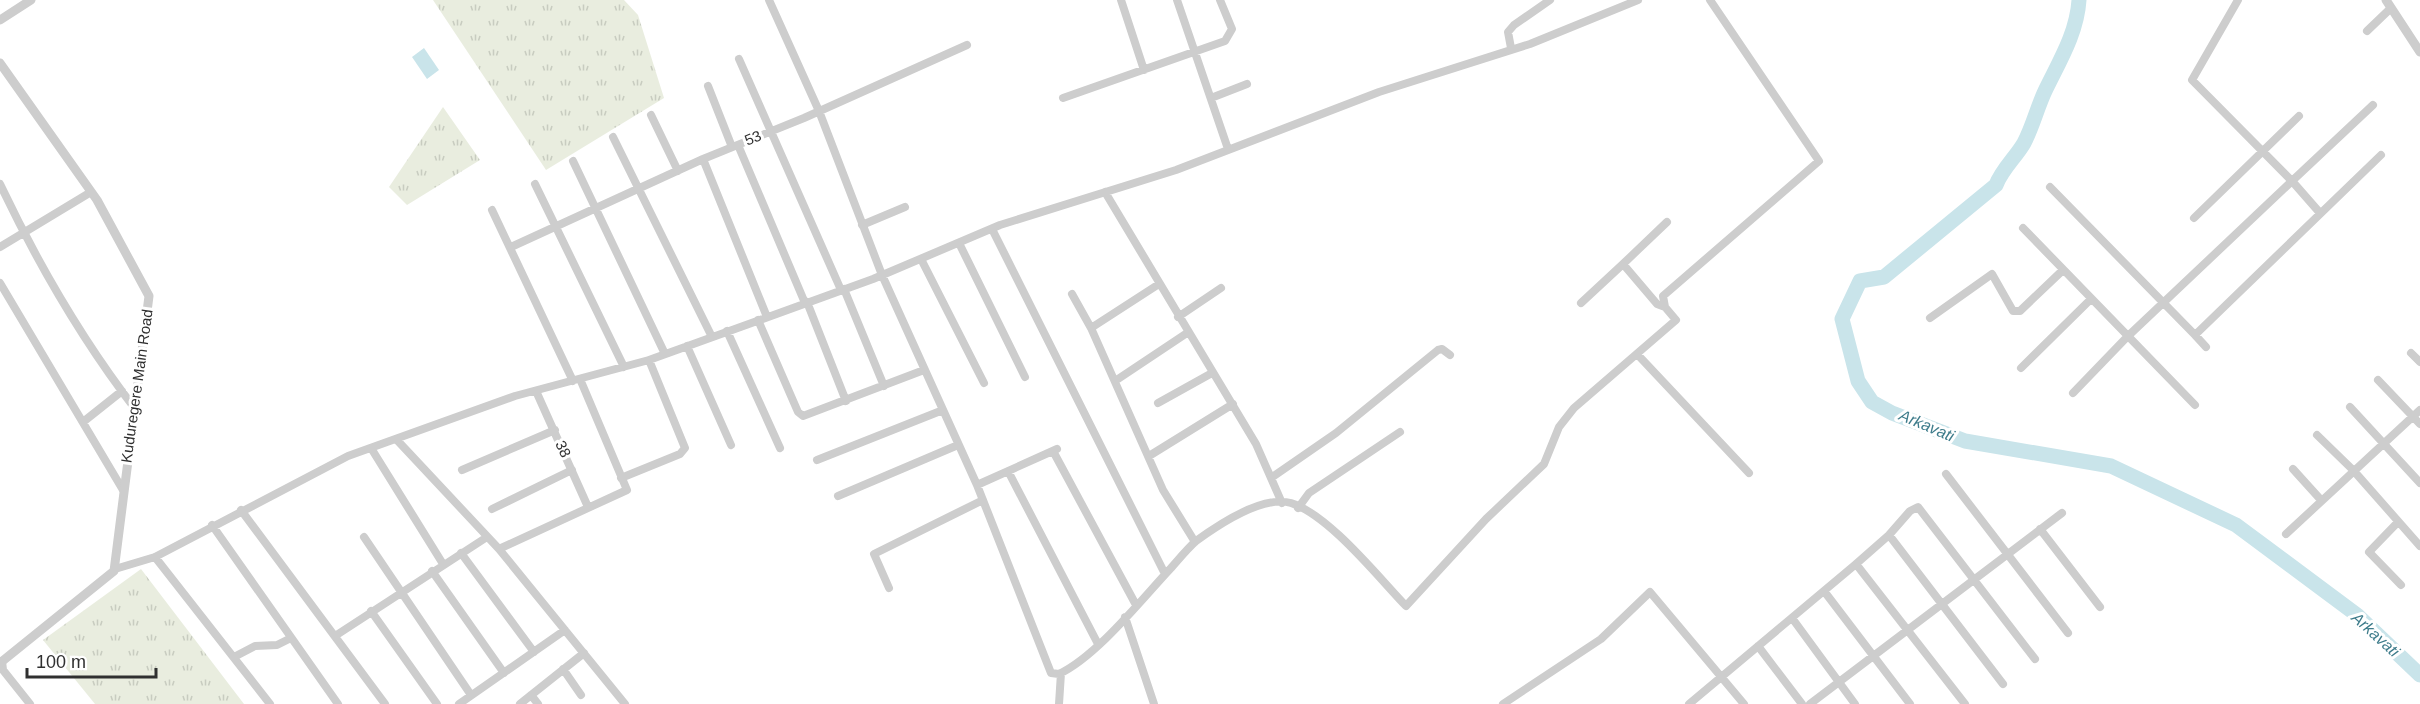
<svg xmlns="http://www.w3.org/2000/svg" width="2420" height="704" font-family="Arial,sans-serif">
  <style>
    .grass { fill: url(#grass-tufts) }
    .water { fill: #c9e4ea }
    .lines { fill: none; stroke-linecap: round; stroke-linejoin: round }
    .river { stroke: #c9e4ea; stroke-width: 15 }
    .minor { stroke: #cdcdcd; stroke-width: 8 }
    .tertiary { stroke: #cdcdcd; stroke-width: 9 }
    .labels { text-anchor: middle; stroke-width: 6; stroke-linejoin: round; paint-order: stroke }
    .street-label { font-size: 15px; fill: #303030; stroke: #fff }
    .water-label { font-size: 16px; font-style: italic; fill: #3e7c8b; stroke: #fff }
  </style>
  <defs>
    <pattern id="grass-tufts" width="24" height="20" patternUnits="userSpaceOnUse" patternTransform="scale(1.5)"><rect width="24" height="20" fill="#e9eddf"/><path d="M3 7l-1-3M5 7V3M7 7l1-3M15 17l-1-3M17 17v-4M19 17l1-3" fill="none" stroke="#c8ccc0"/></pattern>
  </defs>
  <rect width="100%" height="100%" fill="#fff"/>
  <path class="grass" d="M433,0H624L638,15L664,98L546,170Z
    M443,107L480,160L407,205L389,187Z
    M141,569L244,704H95L43,640Z"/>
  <path class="water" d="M424,48L439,70L427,79L412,57Z"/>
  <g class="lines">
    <path class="river" d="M2079,0C2077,33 2059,62 2045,91C2037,108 2033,126 2024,143C2016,157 2002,169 1996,185L1884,277L1860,281L1842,319L1858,381L1872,402L1892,413L1965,441L2111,466L2236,525L2357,615L2420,675"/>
    <path class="minor" d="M769,0L819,111L882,275L977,485L1051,673L1059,674C1097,656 1141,600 1171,568C1179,559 1187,549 1196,541C1218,525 1263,495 1291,503C1329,515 1378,577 1406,606L1486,519L1544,464L1559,427L1574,408L1676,320L1665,307L1663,296L1819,161L1710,0
      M1121,0L1144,70
      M1177,0L1228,149
      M2367,31L2391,8
      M1511,48L1508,32L1514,25L1550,0
      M739,59L841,290
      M708,86L732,147
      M1063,98L1225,41L1232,29L1220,0
      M1211,98L1247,84
      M651,115L678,171
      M613,137L712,337
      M738,145L805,303
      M703,159L767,317
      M573,161L665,354
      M0,184C38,264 82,340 136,410
      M535,184L624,367
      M2050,187L2195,335L2381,155
      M1105,192L1256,444L1282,503
      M492,210L573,381
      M2320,213L2292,181L2373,105
      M2194,218L2299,116
      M862,225L905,207
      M2023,228L2195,405
      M992,229L1165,574
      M959,243L1025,377
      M0,247L91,192
      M511,247L703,159L804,118L967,45
      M921,259L984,383
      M0,283L123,490
      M844,289L884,386
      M1072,294L1091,328L1163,490L1195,542
      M807,302L846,401
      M1581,303L1623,264
      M1665,307L1657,304L1623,264L1667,222
      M1178,317L1221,288
      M1930,318L1992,274L2013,311H2020L2063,270
      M758,320L798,412L803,416L924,370
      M1091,328L1159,284
      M727,331L780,448
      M2195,335L2206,347
      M687,346L731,445
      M2411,353L2420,362
      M1637,354L1749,473
      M2021,368L2091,299
      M2378,380L2420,424
      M1115,381L1187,333
      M536,391L588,507
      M2073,393L2127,337L2292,181L2192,80L2238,0
      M1158,403L1212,373
      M2350,407L2420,483
      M83,422L122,391
      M2317,435L2353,470L2420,546
      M396,439L499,549L625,704
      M371,448L443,564
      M1053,451L1136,605
      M1149,456L1233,404
      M817,460L943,410
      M2293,469L2321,500
      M462,470L555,430
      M1008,471L1098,644
      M1946,474L2068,633
      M621,478L680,454L685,448L649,360
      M1271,478L1336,433L1438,350L1442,349L1450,355
      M977,485L1057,449
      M838,496L958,445
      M1298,508L1309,493L1400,432
      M492,509L572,470
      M241,510L385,704
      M2398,522L2369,552L2401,585
      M212,525L338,704
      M2040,529L2100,607
      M2286,534L2420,410
      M1889,535L2003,684
      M364,537L471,695
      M499,549L627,490L580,379
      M461,553L534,652
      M155,557L270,704
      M1856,564L1965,704
      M115,569L155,557L348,456L515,396L649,360L873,279L1000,225L1176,170L1379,92L1530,44L1638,0
      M432,571L504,673
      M889,588L874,554L983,500
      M1824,591L1910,704
      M371,611L437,704
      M1125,617L1154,704
      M1792,618L1855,704
      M335,636L487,537
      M1758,646L1802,704
      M234,657L255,646L277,645L291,638
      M2,661L3,670L30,704
      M563,669L581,695
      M531,695L538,704
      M459,704L565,630
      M520,704L584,653
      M1059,704L1061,673
      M1503,704L1601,639L1650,592L1744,704
      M1689,704L1856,564L1889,535L1910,511L1918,507L2035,659
      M1810,704L2062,513"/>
    <path class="tertiary" d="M2386,0L2420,52
      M0,20L31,0
      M0,63L97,200L149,296L114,571L0,663"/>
  </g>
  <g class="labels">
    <g class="street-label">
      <text transform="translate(753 138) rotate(-22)" y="5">53</text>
      <text transform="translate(137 386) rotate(-82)" y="5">Kuduregere Main Road</text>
      <text transform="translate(563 449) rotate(66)" y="5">38</text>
    </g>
    <g class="water-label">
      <text transform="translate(1927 425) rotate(23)" y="6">Arkavati</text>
      <text transform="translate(2376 634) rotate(42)" y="6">Arkavati</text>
    </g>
  </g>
  <path d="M27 668v9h129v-9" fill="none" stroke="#303030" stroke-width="3"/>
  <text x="36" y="668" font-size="18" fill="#303030" stroke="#ffffff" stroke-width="4.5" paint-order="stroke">100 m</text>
</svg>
